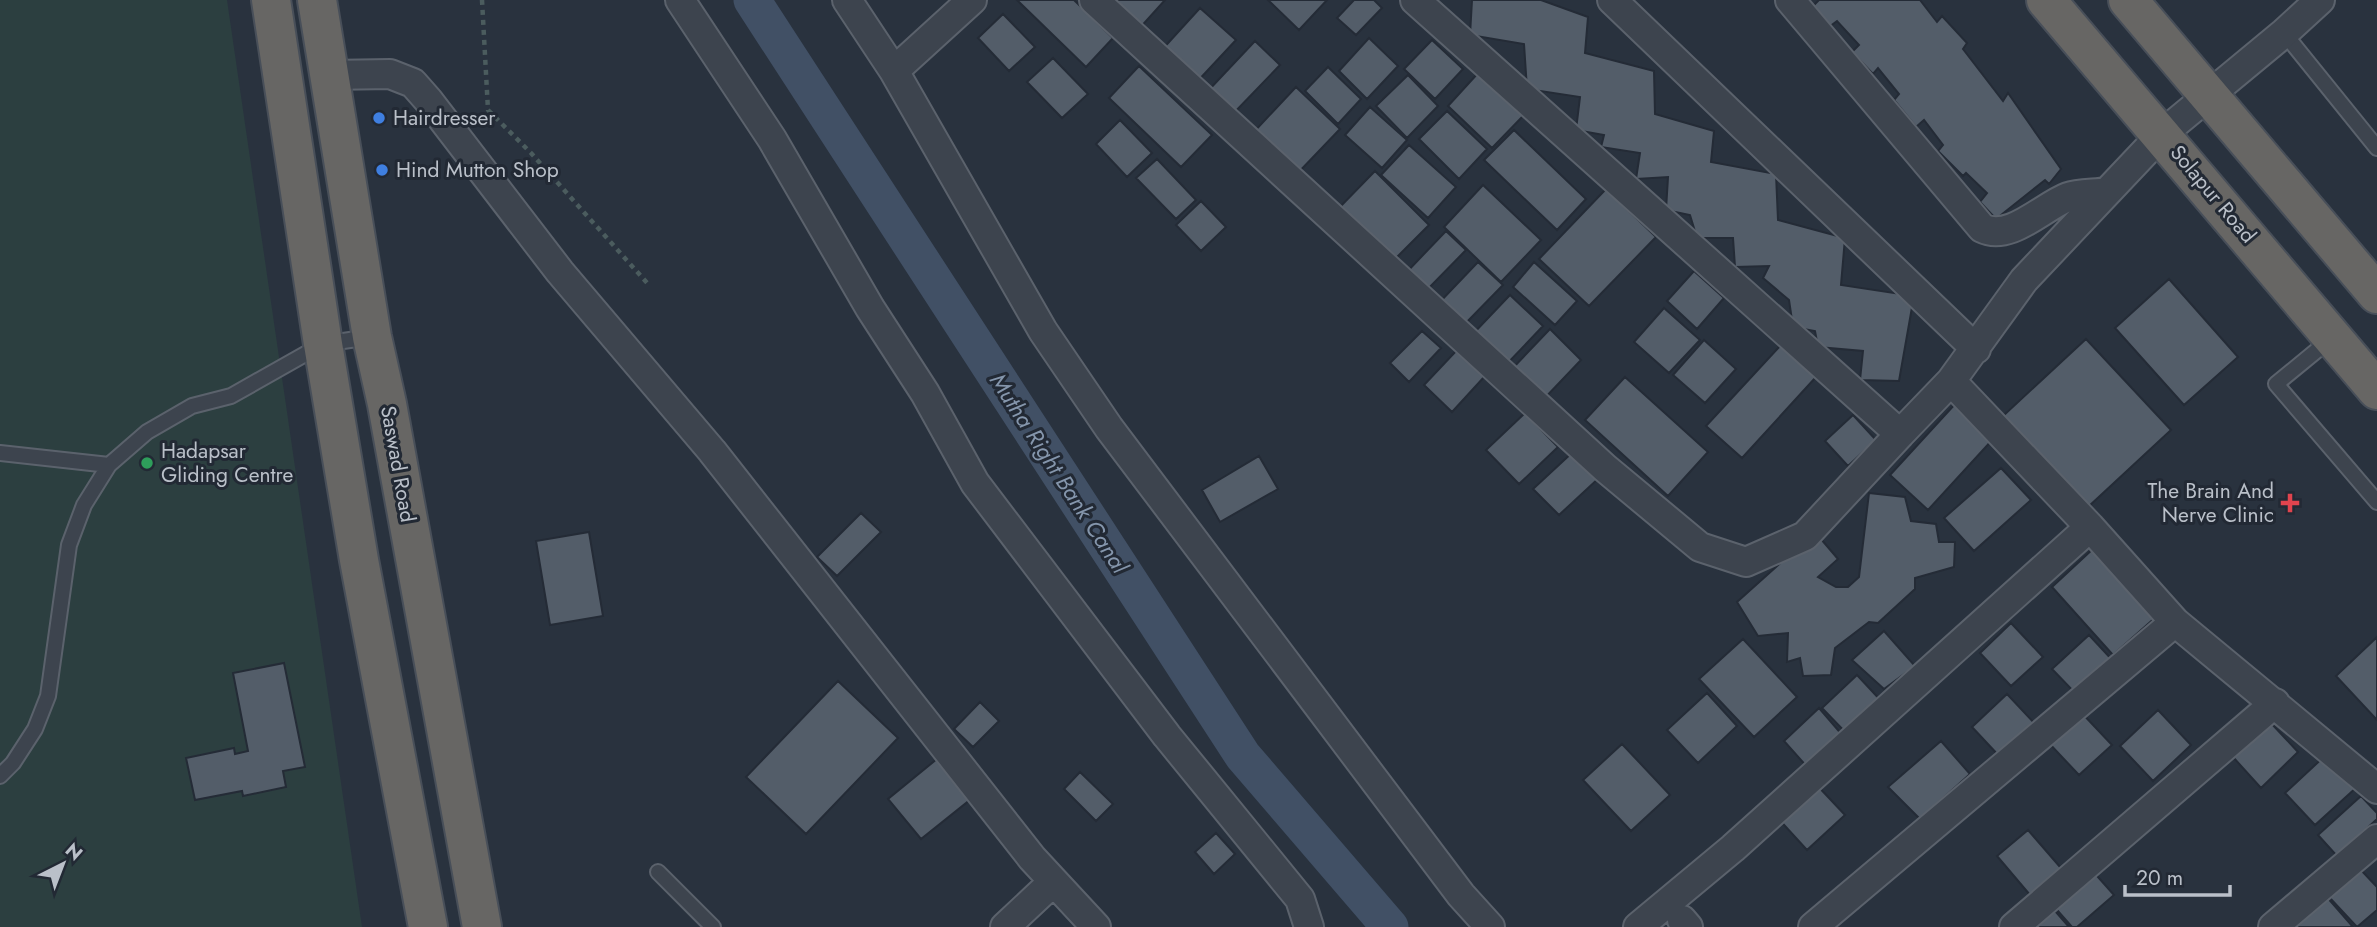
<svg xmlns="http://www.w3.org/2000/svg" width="2377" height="927" font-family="Jost,sans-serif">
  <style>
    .green { fill: #2c3f40 }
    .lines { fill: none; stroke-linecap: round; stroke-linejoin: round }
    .canal { stroke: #415065; stroke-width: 37 }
    .building { fill: #535d69; stroke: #242b36; stroke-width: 2 }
    .service-casing { stroke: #5b626c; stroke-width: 18 }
    .minor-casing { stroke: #5b626c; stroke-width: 32 }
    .trunk-casing { stroke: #484f59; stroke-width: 42 }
    .path { stroke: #4b5c5e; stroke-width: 4.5; stroke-dasharray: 5 5; stroke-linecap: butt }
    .service { stroke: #3d444e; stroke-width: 14 }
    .minor { stroke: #3d444e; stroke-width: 28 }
    .trunk { stroke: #676664; stroke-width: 38 }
    .shop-dot { fill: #3f7fe0; stroke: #222934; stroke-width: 2.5 }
    .leisure-dot { fill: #2e9e5b; stroke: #222934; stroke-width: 2.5 }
    .health-dot { fill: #e0444e; stroke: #222934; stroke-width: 2.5 }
    .labels { text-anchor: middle; stroke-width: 6; stroke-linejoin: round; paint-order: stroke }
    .poi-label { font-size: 21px; fill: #bac0c9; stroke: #222934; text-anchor: start }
    .street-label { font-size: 21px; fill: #bac0c9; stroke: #222934 }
    .water-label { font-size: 23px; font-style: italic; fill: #8596ac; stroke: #222934 }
  </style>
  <rect width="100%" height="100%" fill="#29323e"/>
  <path class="green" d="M0,0H227L362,927H0Z"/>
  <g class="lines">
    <path class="canal" d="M752,0L1243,756L1390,927"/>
  </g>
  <path class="building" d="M1017,0H1074L1113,38L1086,67Z
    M1105,0H1165L1138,30Z
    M1268,0H1327L1299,30Z
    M1354,0H1374L1382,8L1356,35L1337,18Z
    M1472,0H1541L1588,17L1585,53L1654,71L1655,114L1714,131L1711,162L1776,174L1778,220L1845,238L1841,285L1914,296L1899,381L1860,380L1863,351L1818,347L1815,331L1793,327L1789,300L1763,278L1769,266L1735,267L1733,238H1697L1690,215L1666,210L1668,177L1636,179L1640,153L1601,147L1604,135L1576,130L1580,97L1527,89L1524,44L1470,35Z
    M1819,0H1920L1937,22L1942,16L1967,43L1963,49L2003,101L2008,93L2061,169L2049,184L2045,180L1996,219L1980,202L1987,193L1966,173L1963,176L1938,151L1943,145L1924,120L1916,127L1894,100L1899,94L1878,68L1873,74L1852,52L1859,45L1837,21L1829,27L1813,6Z
    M1200,8L1236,40L1194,85L1159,53Z
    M1003,14L1035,47L1009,71L978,38Z
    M1369,38L1398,66L1367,99L1339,71Z
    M1432,40L1463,69L1435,99L1404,69Z
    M1255,41L1280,65L1230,117L1206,93Z
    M1053,58L1088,94L1062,118L1027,82Z
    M1139,66L1212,135L1181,167L1109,98Z
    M1328,67L1361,99L1338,124L1305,91Z
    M1479,72L1524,115L1492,148L1448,106Z
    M1408,75L1438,106L1407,138L1376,106Z
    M1296,87L1340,129L1295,176L1251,135Z
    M1370,107L1407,140L1382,168L1345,135Z
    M1447,111L1487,149L1459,179L1419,139Z
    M1120,120L1152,153L1127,177L1096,144Z
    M1514,130L1586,199L1557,230L1484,160Z
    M1409,145L1456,187L1428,218L1381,175Z
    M1157,159L1196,200L1176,219L1136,178Z
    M1375,171L1429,225L1389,265L1336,211Z
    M1483,185L1541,240L1501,282L1444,227Z
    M1606,189L1656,237L1589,306L1539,259Z
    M1201,201L1226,227L1201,251L1176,225Z
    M1446,231L1466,250L1422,295L1402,277Z
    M1478,262L1503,285L1460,329L1436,306Z
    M1534,262L1577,301L1555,325L1513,287Z
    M1694,271L1724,298L1697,329L1667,301Z
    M2169,279L2238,357L2184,405L2115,328Z
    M1510,295L1543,326L1503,368L1470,337Z
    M1664,308L1700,340L1669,373L1634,342Z
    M1550,329L1581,360L1541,402L1510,371Z
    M1422,331L1441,348L1409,382L1390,363Z
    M2086,339L2171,430L2088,507L2003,416Z
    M1704,340L1736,369L1705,403L1673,375Z
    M1781,345L1816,377L1742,458L1706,426Z
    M1457,350L1485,376L1452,412L1424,385Z
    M1625,377L1708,452L1668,496L1585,420Z
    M1956,403L1994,438L1928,510L1890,475Z
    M1525,413L1558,447L1519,484L1486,450Z
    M1853,415L1876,440L1848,466L1825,441Z
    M1575,450L1600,477L1559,515L1533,489Z
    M1259,456L1278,489L1220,522L1202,490Z
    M2001,468L2031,500L1974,551L1944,518Z
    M1869,493L1905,497L1911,521L1936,524L1939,542H1955L1954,567L1915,578V589L1878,623L1869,622L1835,648L1831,675L1803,676L1800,658L1787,662L1788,633L1758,636L1737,602L1815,532L1838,559L1818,577L1836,587H1848L1859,577Z
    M861,513L881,532L837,576L817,557Z
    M589,532L603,616L550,625L536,541Z
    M2095,547L2157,616L2113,655L2052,587Z
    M2011,623L2043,657L2011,686L1980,653Z
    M1884,631L1915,666L1884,689L1852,660Z
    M2089,635L2115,663L2077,695L2052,669Z
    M2377,637V720L2336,676Z
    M1743,639L1797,697L1754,737L1699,679Z
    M284,663L305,767L283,771L286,787L243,796L242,791L195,800L186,758L234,748L235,754L248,751L233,673Z
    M1857,675L1884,704L1849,736L1822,708Z
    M838,681L898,738L806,834L746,777Z
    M1707,693L1737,726L1698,763L1667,730Z
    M2007,694L2036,725L2001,758L1972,727Z
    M980,702L999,721L973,747L954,729Z
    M1819,708L1844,737L1809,769L1784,741Z
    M2078,709L2112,745L2079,775L2046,740Z
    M2158,710L2191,745L2153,781L2120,746Z
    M2270,722L2298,752L2261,788L2233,757Z
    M1941,741L1970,774L1920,819L1888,787Z
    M1622,744L1670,795L1631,831L1583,780Z
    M2328,753L2358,786L2315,825L2285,793Z
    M943,754L976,795L921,839L888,799Z
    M1080,772L1113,804L1096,821L1064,789Z
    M1813,781L1845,815L1807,850L1776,816Z
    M2361,796L2377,813V819L2337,856L2318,835Z
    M2028,830L2067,875L2036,902L1997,856Z
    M1216,833L1235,854L1214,874L1195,852Z
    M2090,868L2114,895L2077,927H2072L2050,902Z
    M2360,869L2377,887V910L2357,927L2329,897Z
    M2326,896L2353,927H2290Z
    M2049,904L2069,927H2022Z"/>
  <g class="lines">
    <g class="service-casing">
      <path id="service" d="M2284,33L2377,148
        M2332,338L2276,384L2377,502
        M0,453L109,465
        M0,776L13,763L35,729L48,696L69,545L84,505L109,465L147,432L192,406L231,396L323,344L370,337
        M658,872L713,927"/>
    </g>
    <g class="minor-casing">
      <path id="minor" d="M680,0L772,139L870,308L925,393L975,483L1167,736L1300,899L1309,927
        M847,0L894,71L1043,331L1109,428L1461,895L1490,927
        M1094,0L1605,468L1700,547L1746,562L1805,536L1900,434
        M1415,0L1900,434L1951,381L2024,280L2162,134L2284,33L2320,0
        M1612,0L1976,349
        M1790,0L1982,228C2010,242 2042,207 2068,197C2079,193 2095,194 2107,192
        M894,71L972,0
        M329,75L390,74L413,83L428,100L560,272L712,451L1032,858L1096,927
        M1951,381L2090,527L2175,622L2377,789
        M1682,920L1688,927
        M1005,927L1053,882
        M1638,927L1733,848L2090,527
        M1813,927L2175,622
        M2014,927L2275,703
        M2273,927L2377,839"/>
    </g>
    <g class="trunk-casing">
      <path id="trunk" d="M271,0L323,344L359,560L428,927
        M317,0L372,337L387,404L482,927
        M2046,0L2377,390
        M2128,0L2377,294"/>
    </g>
    <path class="path" d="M482,0L488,110L531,153L648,284"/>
    <use href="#service" class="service"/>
    <use href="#minor" class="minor"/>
    <use href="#trunk" class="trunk"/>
  </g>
  <g class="shop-dot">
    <circle cx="379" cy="118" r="7"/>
    <circle cx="382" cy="170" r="7"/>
  </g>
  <circle class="leisure-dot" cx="147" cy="463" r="7"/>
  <path class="health-dot" d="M2286.5 492.5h7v7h7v7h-7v7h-7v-7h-7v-7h7z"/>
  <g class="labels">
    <g class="poi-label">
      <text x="393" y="125">Hairdresser</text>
      <text x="396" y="177">Hind Mutton Shop</text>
      <text x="161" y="458">Hadapsar<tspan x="161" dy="24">Gliding Centre</tspan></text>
      <text x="2274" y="498" text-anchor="end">The Brain And<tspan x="2274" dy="24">Nerve Clinic</tspan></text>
    </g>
    <g class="street-label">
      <text transform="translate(2213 194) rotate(50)" y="7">Solapur Road</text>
      <text transform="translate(398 464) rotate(80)" y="7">Saswad Road</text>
    </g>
    <g class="water-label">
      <text transform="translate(1059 473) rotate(57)" y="8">Mutha Right Bank Canal</text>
    </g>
  </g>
  <g transform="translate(63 864) rotate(42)" stroke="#222934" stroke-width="5" paint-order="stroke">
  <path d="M0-5L12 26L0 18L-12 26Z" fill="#bac0c9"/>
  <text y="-10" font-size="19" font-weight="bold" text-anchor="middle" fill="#bac0c9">N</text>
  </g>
  <path d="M2125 885v10h105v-10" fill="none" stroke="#bac0c9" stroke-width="3.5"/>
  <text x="2136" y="885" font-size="21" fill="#bac0c9" stroke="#222934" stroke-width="5" paint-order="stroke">20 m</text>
</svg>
